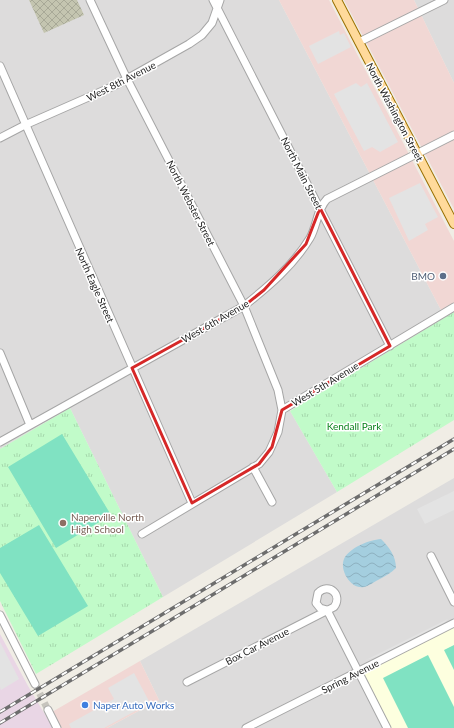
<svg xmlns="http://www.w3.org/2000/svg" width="454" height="728" font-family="Lato,sans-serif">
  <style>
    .residential { fill: #dddcdc }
    .commercial { fill: #f1d7d4 }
    .industrial { fill: #e9d6e5 }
    .education { fill: #fdffdf }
    .construction { fill: url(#construction-cross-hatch) }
    .park { fill: url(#park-tufts) }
    .pitch { fill: #80e2c2 }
    .parking { fill: #e3e3e3 }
    .water { fill: url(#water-waves) }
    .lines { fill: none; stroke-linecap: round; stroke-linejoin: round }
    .minor-tunnel { stroke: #c6c4bd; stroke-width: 7; stroke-dasharray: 7 3.5; stroke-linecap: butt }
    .minor-casing { stroke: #a6a6a6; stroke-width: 9 }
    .major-casing { stroke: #9a7000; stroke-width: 10 }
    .minor { stroke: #fff; stroke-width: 7 }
    .major { stroke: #ffda9b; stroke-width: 8 }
    .rail-casing { stroke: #6d6d6d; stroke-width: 3.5 }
    .rail { stroke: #fff; stroke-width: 2; stroke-dasharray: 6; stroke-linecap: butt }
    .marked { fill: none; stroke: #d62828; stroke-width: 3; stroke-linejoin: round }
    .service-dot { fill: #5c6f8a; stroke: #fff; stroke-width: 1.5 }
    .education-dot { fill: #8d6e63; stroke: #fff; stroke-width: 1.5 }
    .shop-dot { fill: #3f7fe0; stroke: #fff; stroke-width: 1.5 }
    .labels { text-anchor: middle; stroke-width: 3; stroke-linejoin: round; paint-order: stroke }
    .street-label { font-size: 10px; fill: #1f1f1f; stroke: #fff }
    .service-label { font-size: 10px; fill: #4e5e75; stroke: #fff; text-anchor: end }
    .park-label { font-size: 10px; fill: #08821a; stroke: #fff }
    .education-label { font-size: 10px; fill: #785e54; stroke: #fff; text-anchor: start }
    .shop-label { font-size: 10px; fill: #366cbe; stroke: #fff; text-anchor: start }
  </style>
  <defs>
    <pattern id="construction-cross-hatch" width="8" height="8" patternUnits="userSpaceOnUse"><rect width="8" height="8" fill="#c4c5b0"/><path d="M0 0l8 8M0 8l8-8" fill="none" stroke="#a8a997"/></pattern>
    <pattern id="park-tufts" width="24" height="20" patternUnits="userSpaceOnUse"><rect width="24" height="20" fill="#c1fbc9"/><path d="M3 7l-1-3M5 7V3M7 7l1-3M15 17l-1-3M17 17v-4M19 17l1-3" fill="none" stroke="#a5d7ac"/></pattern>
    <pattern id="water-waves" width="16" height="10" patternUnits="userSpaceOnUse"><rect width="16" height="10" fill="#a4cedf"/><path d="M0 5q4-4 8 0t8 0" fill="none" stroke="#8db0bf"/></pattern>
  </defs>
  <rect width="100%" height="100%" fill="#f0ede5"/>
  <path class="residential" d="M0,0H279L442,312L286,404L337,492L163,597L70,408L0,449Z
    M414,0H454V83Z
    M454,478V623L387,728H107L159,700L140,661Z"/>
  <path class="commercial" d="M279,0H329L454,241V304L442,312Z
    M344,0H414L454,83V209Z
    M140,661L159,700L107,728H60L52,712Z"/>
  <path class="industrial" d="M0,634L28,686L53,728H0Z"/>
  <path class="education" d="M454,623V728H387L359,671Z"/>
  <path class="construction" d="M29,0H77L84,15L44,33Z"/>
  <path class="park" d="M454,312V420L337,492L290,411Z
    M70,408L163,597L36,674L0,601V449Z"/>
  <path class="pitch" d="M62,434L111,515L56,548L8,467Z
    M39,525L88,606L38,636L0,573V548Z
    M454,645V670L444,650Z
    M428,655L454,707V728H408L383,678Z"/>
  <path class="parking" d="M339,31L340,35L344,33L351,47L318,64L309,46Z
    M356,83L361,87L367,83L398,142L380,152L372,147L364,151L334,94Z
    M420,183L438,217L425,224L428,230L409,241L389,198Z
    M373,358H377L294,408L295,405Z
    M454,491V510L425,524L417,509Z
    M448,619L444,623L381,655L366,660Z
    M0,642L19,679L1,690L0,687Z
    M134,673L150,703L104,728H71L69,724L114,699L108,688Z"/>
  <path class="water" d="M381,539C389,547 396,556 396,568C391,573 385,576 378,580C374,582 369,586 364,587C352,590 339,571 344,559C349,548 369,540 381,539Z"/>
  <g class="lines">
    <path class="minor-tunnel" d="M35,684L48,710"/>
    <g class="minor-casing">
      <path id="minor" d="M90,0L127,79L244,306L278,390L282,410L278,432L269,452L259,464L142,534
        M213,0L390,346
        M359,42L444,0
        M0,66L192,503
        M0,138L25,125L116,85L189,44L202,35L212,23L220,0
        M0,353L30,425
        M282,410L454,307
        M0,442L244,306C269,286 293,266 310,238C317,226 317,209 327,199L454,135
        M253,467L272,502
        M431,556L454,602
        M327,610L387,728
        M0,615L35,684
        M187,682L334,607C343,595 329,582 318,593L316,603L320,608L327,610
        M48,710L57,728
        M246,728L454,623"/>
    </g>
    <g class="major-casing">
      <path id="major" d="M337,0L454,224"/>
    </g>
    <use href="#minor" class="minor"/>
    <use href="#major" class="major"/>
    <g class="rail-casing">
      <path id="rail" d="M0,712L454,439
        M0,723L454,449"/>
    </g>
    <use href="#rail" class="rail"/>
  </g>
  <path class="marked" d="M320,208L390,346L282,410L272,447L259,464L192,503L132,368L244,306L264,290L306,244Z"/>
  <circle class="service-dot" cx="443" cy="276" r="4"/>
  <circle class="education-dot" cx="63" cy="523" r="4"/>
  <circle class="shop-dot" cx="85" cy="705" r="4"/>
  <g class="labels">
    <g class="street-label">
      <text transform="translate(121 81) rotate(-27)" y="4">West 8th Avenue</text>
      <text transform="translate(395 112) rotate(62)" y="4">North Washington Street</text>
      <text transform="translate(302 173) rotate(63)" y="4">North Main Street</text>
      <text transform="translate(191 203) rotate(63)" y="4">North Webster Street</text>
      <text transform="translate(95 285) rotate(66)" y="4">North Eagle Street</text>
      <text transform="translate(215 321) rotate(-30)" y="4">West 6th Avenue</text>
      <text transform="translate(325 384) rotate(-31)" y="4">West 5th Avenue</text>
      <text transform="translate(257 646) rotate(-27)" y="4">Box Car Avenue</text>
      <text transform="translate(350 676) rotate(-27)" y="4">Spring Avenue</text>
    </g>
    <g class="service-label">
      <text x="435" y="280">BMO</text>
    </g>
    <g class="park-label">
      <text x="354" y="430">Kendall Park</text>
    </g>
    <g class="education-label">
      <text x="71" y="521">Naperville North<tspan x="71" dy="12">High School</tspan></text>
    </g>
    <g class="shop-label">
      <text x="93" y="709">Naper Auto Works</text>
    </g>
  </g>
</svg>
